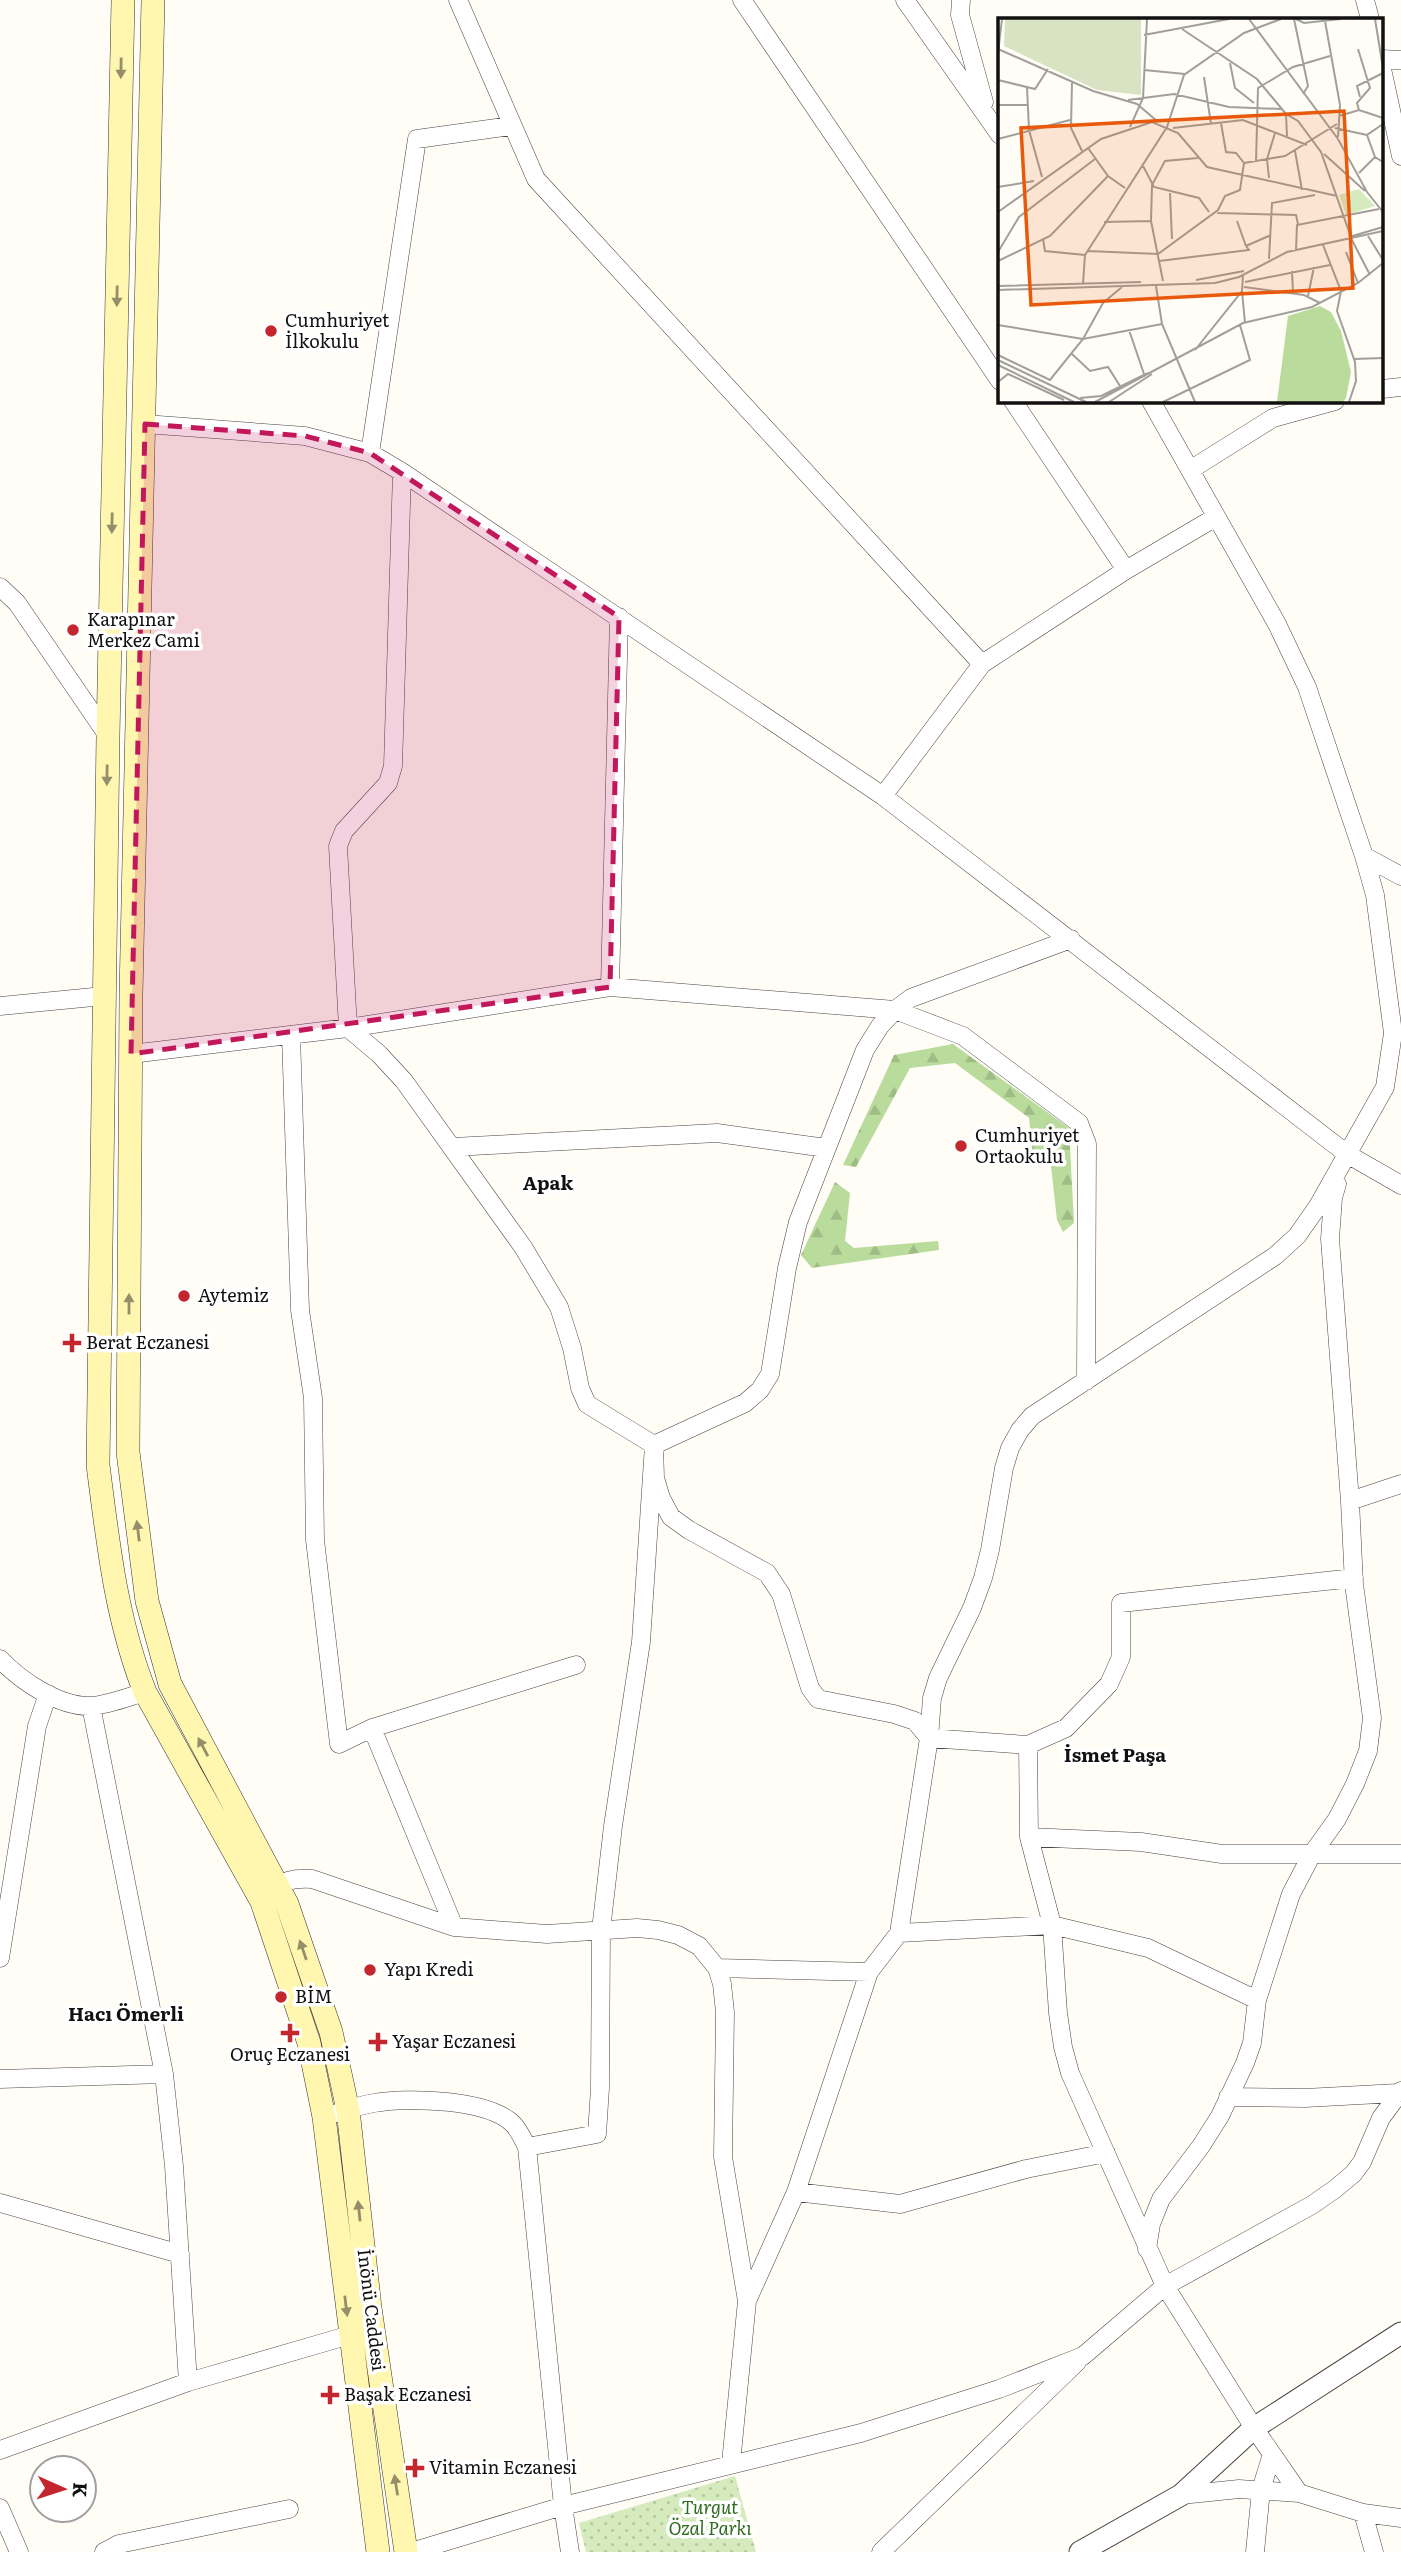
<svg xmlns="http://www.w3.org/2000/svg" width="1401" height="2552" font-family="Literata,serif">
  <style>
    .forest { fill: url(#forest-firs) }
    .park { fill: url(#park-dots) }
    .lines { fill: none; stroke-linecap: round; stroke-linejoin: round }
    .minor-casing { stroke: #444; stroke-width: 19 }
    .tertiary-casing { stroke: #444; stroke-width: 23 }
    .secondary-casing { stroke: #333; stroke-width: 24 }
    .minor { stroke: #fff; stroke-width: 18 }
    .tertiary { stroke: #fff; stroke-width: 21 }
    .secondary { stroke: #fff6b0; stroke-width: 23 }
    .oneway { fill: #948f68 }
    .marked { fill: #c2185b; fill-opacity: 0.2; stroke: #c2185b; stroke-width: 5; stroke-dasharray: 14 9; stroke-linejoin: round }
    .poi-dot { fill: #c4262e; stroke: #fff; stroke-width: 2.5 }
    .labels { text-anchor: middle; stroke-width: 7; stroke-linejoin: round; paint-order: stroke }
    .poi-label { font-size: 18px; fill: #111; stroke: #fff; text-anchor: start }
    .street-label { font-size: 18px; fill: #111; stroke: #fff }
    .park-label { font-size: 18px; font-style: italic; fill: #2f6b1f; stroke: #fff }
    .neighbourhood-label { font-size: 19px; font-weight: bold; fill: #111; stroke: #fff }
    .inset-road { fill: none; stroke: #a09f9a; stroke-width: 2 }
    .view { fill: #e8590c; fill-opacity: 0.15; stroke: #e8590c; stroke-width: 3.5 }
    .inset-edge { fill: none; stroke: #111; stroke-width: 3.5 }
  </style>
  <defs>
    <pattern id="forest-firs" width="22" height="20" patternUnits="userSpaceOnUse" patternTransform="scale(1.75)"><rect width="22" height="20" fill="#b9dc9c"/><path d="M5 1l3.5 6h-7zM16 11l3.5 6h-7z" fill="#9ebc85"/></pattern>
    <pattern id="park-dots" width="8" height="8" patternUnits="userSpaceOnUse" patternTransform="scale(1.75)"><rect width="8" height="8" fill="#d5ebbd"/><path d="M2 2h.1M6 6h.1" fill="none" stroke="#b6c8a1" stroke-width="1.8" stroke-linecap="round"/></pattern>
  </defs>
  <rect width="100%" height="100%" fill="#fffdf5"/>
  <path class="forest" d="M953,1044L1069,1128L1074,1223L1063,1232L1057,1220L1051,1166L1034,1165L1029,1118L955,1063L910,1068L856,1167L843,1165L894,1055Z
    M835,1182L850,1193L845,1241L854,1248L938,1241L939,1250L812,1268L801,1255Z"/>
  <path class="park" d="M735,2476L756,2552H586L579,2523Z"/>
  <g class="lines">
    <g class="minor-casing">
      <path id="minor" d="M458,0L536,179L982,664
        M742,0L1000,381
        M905,0L1000,135
        M961,0L960,15L984,102
        M1365,0L1370,19
        M1382,59L1401,60
        M1382,69L1401,156
        M1382,389L1401,387
        M1013,401L1126,570
        M145,424L305,436L370,453L402,472L883,796L1347,1154L1401,1185
        M370,453L417,139L511,126
        M1190,470L1273,418L1335,401
        M402,472L393,766L388,783L344,831L338,846L348,1028L379,1054L404,1081L523,1247L559,1307L572,1348L580,1388L587,1404L654,1445L655,1478L661,1498L671,1517L689,1530L767,1573L781,1594L810,1688L818,1699L894,1714L915,1721L929,1738L1028,1745L1066,1728L1109,1684L1121,1657V1603L1354,1578
        M0,587L17,603L108,736
        M883,796L982,664L1126,570L1216,517
        M1364,856L1401,876
        M610,987L619,617
        M0,1006L104,996
        M291,1035L300,1310L313,1398L315,1540L339,1744L372,1728L454,1927
        M131,1054L348,1028L610,987L895,1010L963,1036L1079,1123L1087,1144L1086,1381
        M453,1147L717,1133L826,1148
        M1350,1501L1401,1484
        M0,1659C21,1681 59,1707 91,1706C109,1705 128,1697 145,1692
        M91,1706L164,2074L174,2166L188,2382
        M372,1728L576,1665
        M1028,1745L1029,1837L1052,1925L1058,2013L1063,2047L1070,2073L1165,2286L1254,2428L1299,2493
        M1029,1837L1141,1842L1222,1854H1401
        M269,1894C281,1880 294,1878 312,1879L454,1927L547,1934L637,1928L658,1930L678,1935L699,1946L717,1968L722,1984L725,2012L723,2157L747,2301
        M899,1933L1052,1925L1148,1948L1257,2000
        M0,1958L37,1726L48,1694
        M717,1968L869,1972
        M0,2079L164,2074
        M1228,2097L1305,2098L1398,2093
        M337,2113C349,2109 362,2105 374,2103C408,2097 488,2099 513,2124C519,2130 523,2139 527,2147L563,2506L570,2552
        M527,2147L597,2134L600,2088L601,1930L613,1826L641,1642L654,1445L745,1403L760,1390L770,1374L787,1268L798,1222L865,1050L880,1026L895,1010L911,998L1071,939
        M796,2192L900,2204L1026,2169L1106,2153
        M0,2203L180,2254
        M1147,2249L1151,2224L1161,2199L1201,2146L1220,2116L1245,2063L1252,2043L1257,2000L1291,1894L1312,1854L1337,1819L1355,1784L1368,1751L1372,1718L1354,1584L1350,1501L1330,1239L1333,1198L1337,1184
        M0,2450L188,2382L350,2335
        M731,2463L747,2301L796,2192L869,1972L899,1933L929,1738L932,1698L938,1678L972,1608L983,1578L990,1550L1004,1468L1010,1448L1020,1430L1032,1416L1275,1256L1297,1236L1318,1206L1385,1087L1393,1033L1375,895L1364,856L1307,687L1277,624L1151,401
        M1181,2495L1239,2489L1299,2493L1363,2513L1401,2518
        M0,2508L19,2552
        M1363,2513L1374,2552
        M104,2552L119,2544L289,2509
        M411,2552L563,2506L861,2433L999,2389L1083,2356L1165,2286L1312,2205L1335,2189L1353,2174L1362,2162L1381,2118L1401,2091
        M881,2552L1077,2362
        M1255,2552L1261,2490L1272,2454"/>
    </g>
    <g class="tertiary-casing">
      <path id="tertiary" d="M1080,2552L1181,2495L1254,2428L1401,2333"/>
    </g>
    <g class="secondary-casing">
      <path id="secondary" d="M123,0L108,736L98,1465C108,1543 116,1619 145,1692L262,1902L309,2043L324,2117L378,2552
        M153,0L131,994L128,1452L147,1601L170,1684L287,1904L331,2032L348,2110L370,2308L406,2552"/>
    </g>
    <use href="#minor" class="minor"/>
    <use href="#tertiary" class="tertiary"/>
    <use href="#secondary" class="secondary"/>
  </g>
  <defs><path id="oneway-solid" d="M-6-.8H1V-3.2L6.5 0L1 3.2V.8H-6Z" transform="scale(1.75)"/></defs>
  <g class="oneway">
    <use href="#oneway-solid" transform="translate(121 68) rotate(91)"/>
    <use href="#oneway-solid" transform="translate(117 296) rotate(91)"/>
    <use href="#oneway-solid" transform="translate(112 523) rotate(91)"/>
    <use href="#oneway-solid" transform="translate(107 775) rotate(91)"/>
    <use href="#oneway-solid" transform="translate(129 1304) rotate(-90)"/>
    <use href="#oneway-solid" transform="translate(138 1531) rotate(-97)"/>
    <use href="#oneway-solid" transform="translate(203 1747) rotate(-118)"/>
    <use href="#oneway-solid" transform="translate(303 1950) rotate(-109)"/>
    <use href="#oneway-solid" transform="translate(359 2211) rotate(-96)"/>
    <use href="#oneway-solid" transform="translate(346 2306) rotate(83)"/>
    <use href="#oneway-solid" transform="translate(396 2485) rotate(-99)"/>
  </g>
  <path class="marked" d="M145,424L305,436L370,453L619,617L610,987L131,1054Z"/>
  <g class="poi-dot">
    <circle cx="271" cy="331" r="7"/>
    <circle cx="73" cy="630" r="7"/>
    <circle cx="961" cy="1146" r="7"/>
    <circle cx="184" cy="1296" r="7"/>
    <path d="M68.5 1332.5h7v7h7v7h-7v7h-7v-7h-7v-7h7z"/>
    <circle cx="370" cy="1970" r="7"/>
    <circle cx="281" cy="1997" r="7"/>
    <path d="M286.5 2022.5h7v7h7v7h-7v7h-7v-7h-7v-7h7z"/>
    <path d="M374.5 2031.5h7v7h7v7h-7v7h-7v-7h-7v-7h7z"/>
    <path d="M326.5 2384.5h7v7h7v7h-7v7h-7v-7h-7v-7h7z"/>
    <path d="M411.5 2457.5h7v7h7v7h-7v7h-7v-7h-7v-7h7z"/>
  </g>
  <g class="labels">
    <g class="poi-label">
      <text x="285" y="327">Cumhuriyet<tspan x="285" dy="21">İlkokulu</tspan></text>
      <text x="87" y="626">Karapınar<tspan x="87" dy="21">Merkez Cami</tspan></text>
      <text x="975" y="1142">Cumhuriyet<tspan x="975" dy="21">Ortaokulu</tspan></text>
      <text x="198" y="1302">Aytemiz</text>
      <text x="86" y="1349">Berat Eczanesi</text>
      <text x="384" y="1976">Yapı Kredi</text>
      <text x="295" y="2003">BİM</text>
      <text x="392" y="2048">Yaşar Eczanesi</text>
      <text x="290" y="2061" text-anchor="middle">Oruç Eczanesi</text>
      <text x="344" y="2401">Başak Eczanesi</text>
      <text x="429" y="2474">Vitamin Eczanesi</text>
    </g>
    <g class="street-label">
      <text transform="translate(371 2310) rotate(83)" y="6">İnönü Caddesi</text>
    </g>
    <g class="park-label">
      <text x="710" y="2514">Turgut<tspan x="710" dy="21">Özal Parkı</tspan></text>
    </g>
    <g class="neighbourhood-label">
      <text x="548" y="1190">Apak</text>
      <text x="1115" y="1762">İsmet Paşa</text>
      <text x="126" y="2021">Hacı Ömerli</text>
    </g>
  </g>
  <g transform="translate(998 18)">
    <rect width="385" height="385" fill="#fffdf5"/>
    <path d="M322,288L333,294L343,313L353,354L348,380L345,384H279L290,298Z" fill="#b9dc9c"/>
    <path d="M7,1H143V77L99,72L6,28Z" fill="#d9e3c4"/>
    <path d="M361,171L377,188L348,197L341,177Z" fill="#d5ebbd"/>
    <path class="inset-road" d="M251,1L340,121L369,174L385,194M296,1L310,68L305,76M298,1L306,5L343,1M377,1L385,50M327,3L342,87L340,119M184,11L259,61L288,96L300,103L323,134L354,222L372,257M146,17L231,1M0,31L95,73L139,86L159,103M360,31L372,70L359,85L361,92M0,35L4,1M232,45L237,70L256,85M146,52L187,56M206,59L213,106M0,62L37,71L50,51M74,63L73,110L84,133M29,69L31,112L44,159M362,79L359,68L385,55M130,82L176,76L231,89L283,91M0,87H29M288,96L289,118M341,98L361,92L385,100M385,106L369,117L377,139L385,144M132,109L145,80L149,1M175,110L245,102L309,127M337,110L369,117M0,121L72,102M90,130L110,158L127,170M297,133L304,172M326,136L367,173M258,144L260,70L295,49L332,38M246,145L287,138L339,106M144,146L156,169L201,180L211,194M361,155L377,139M271,160L269,141L277,115M0,169L36,163M172,175L174,221M0,194L103,121L154,104L180,115L209,149L339,178M219,195L298,197L300,206M239,203L248,228M106,204L153,203M370,218L385,242M351,219L385,209M45,221L47,233L87,237M325,227L343,273L339,293L357,344L358,363L351,384M298,232L299,207L381,191M90,233L160,236L220,192L227,178L242,172L246,145L238,135L228,134L223,105M0,234L21,199L97,141M348,234L360,265M271,241L274,185L317,177M0,243L52,218L110,158M161,243L251,232L248,228L273,217M294,253L295,275M198,262L246,253M165,263L153,203L154,167L167,143L200,140M247,264L332,247M85,266L87,237L169,109L186,57L246,15L283,1M0,268L143,264M158,268L164,306L197,384M246,269L306,277L322,285M0,272L217,265L241,259L289,234L385,213M244,273L247,305M310,278L316,249M0,307L85,321L164,306M131,312L146,356M197,332L244,273L245,257M74,336L92,353L110,349L122,368M0,337L52,362L85,321L105,285L124,269M356,341L385,340M0,342L88,384M0,347L76,384M0,364L10,356L66,382M82,380L103,378L150,355M97,384L245,305L314,289L360,265L385,245M111,384L154,356M165,384L252,342L242,307"/>
    <path class="view" d="M346,93L355,270L33,287L23,110Z"/>
    <rect width="385" height="385" class="inset-edge"/>
  </g>
  <g transform="translate(63 2489) rotate(93)"><circle r="33" fill="#ffffff" stroke="#a0a0a0" stroke-width="2"/>
  <path d="M0-5L12 26L0 18L-12 26Z" fill="#c4262e"/>
  <text y="-10" font-size="19" font-weight="bold" text-anchor="middle" fill="#111111">K</text>
  </g>
</svg>
